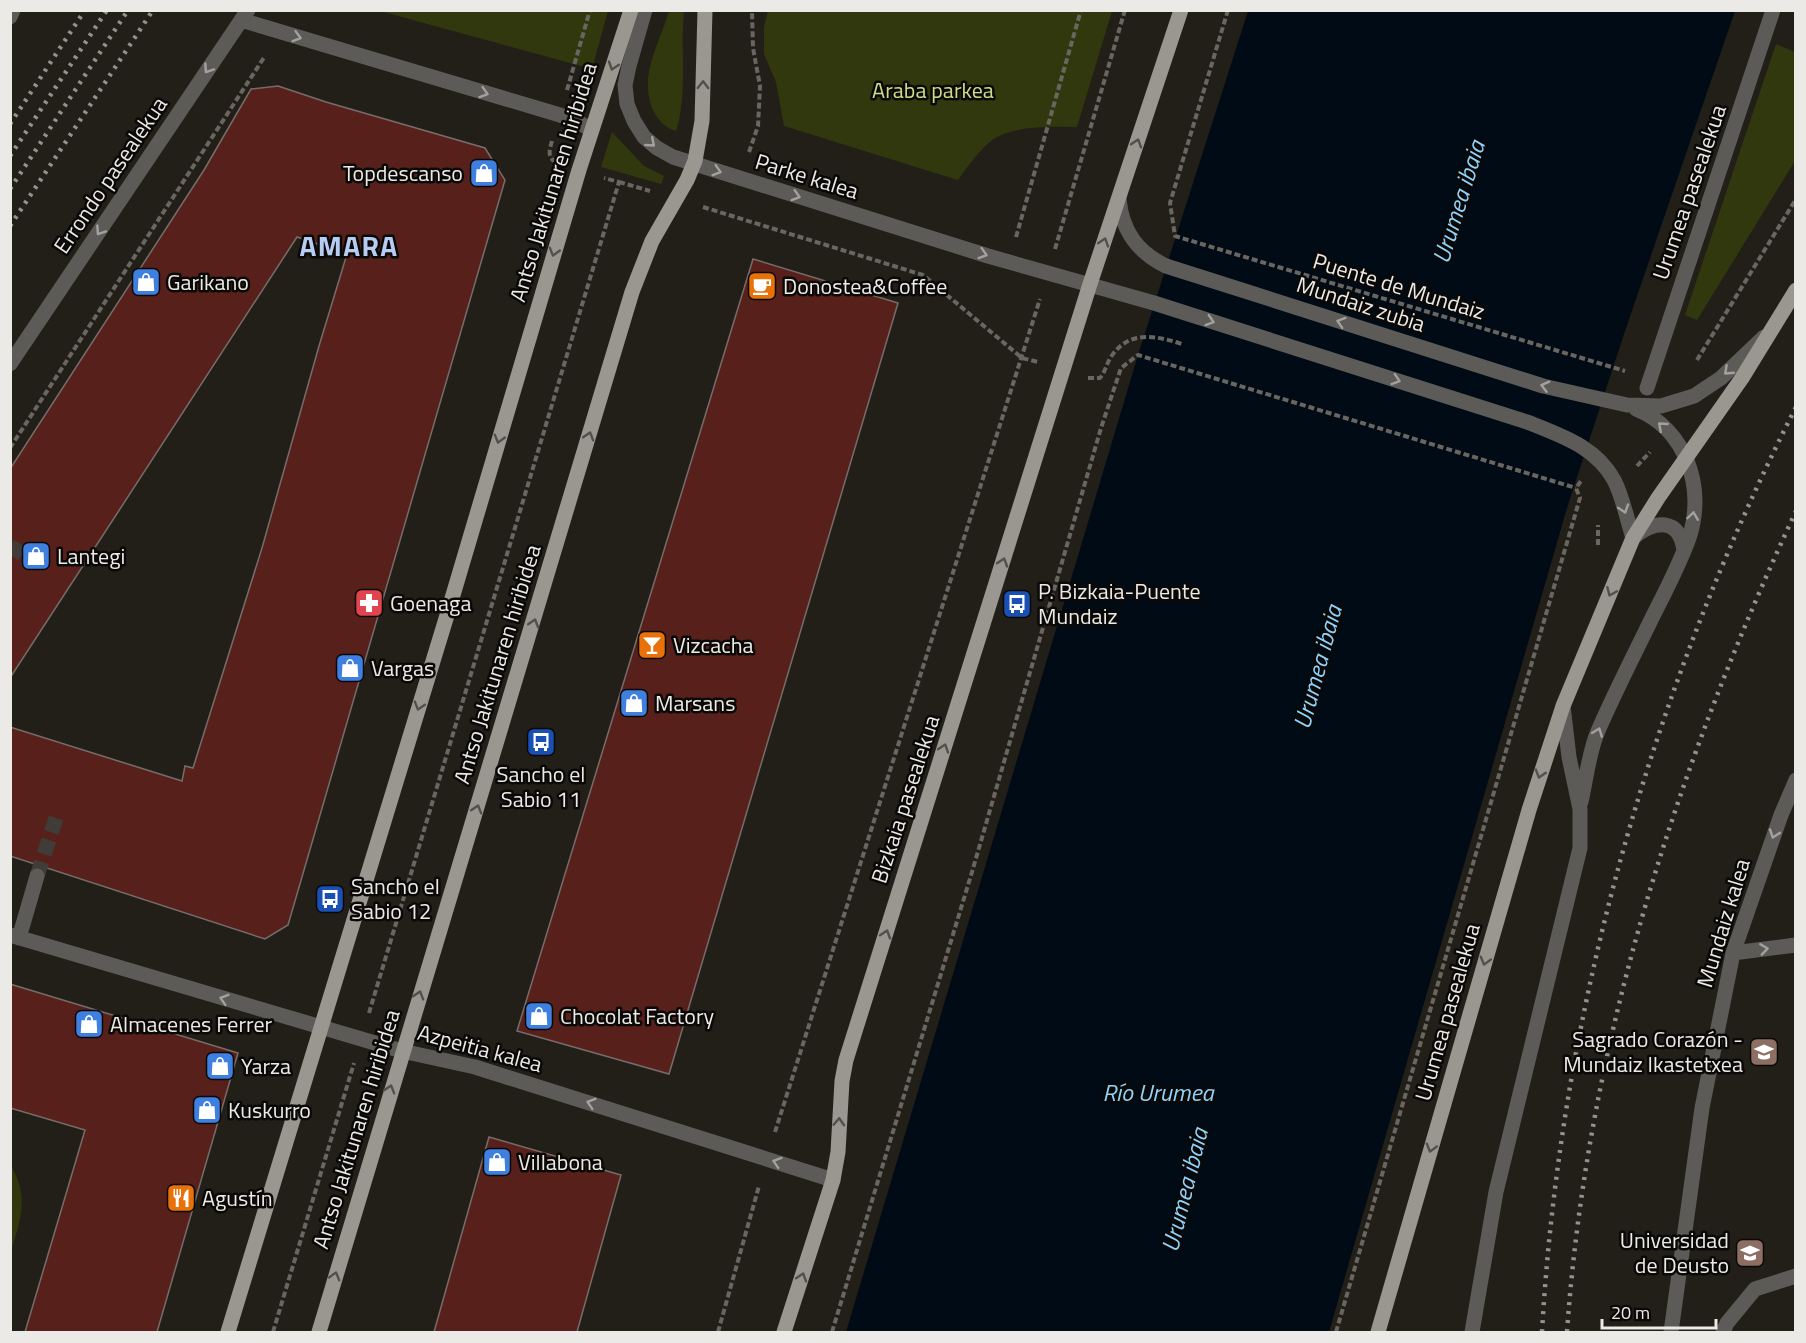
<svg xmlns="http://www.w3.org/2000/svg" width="1806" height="1343" font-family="'Titillium Web',sans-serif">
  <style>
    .green { fill: #32380d }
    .water { fill: #000b15 }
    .building { fill: #58201a; stroke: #766d6b; stroke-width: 1.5 }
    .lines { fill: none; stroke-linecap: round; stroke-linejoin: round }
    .minor-tunnel { stroke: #403d38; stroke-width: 15; stroke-dasharray: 15 8; stroke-linecap: butt }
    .path { stroke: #696661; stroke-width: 4; stroke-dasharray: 6 3; stroke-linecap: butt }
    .minor { stroke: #5c5b58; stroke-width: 15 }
    .major { stroke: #9a9690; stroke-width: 15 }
    .rail { stroke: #94928d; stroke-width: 4.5; stroke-dasharray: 3 6; stroke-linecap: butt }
    .oneway { stroke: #a4a29f }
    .oneway2 { stroke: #52504c }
    .labels { text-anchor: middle; stroke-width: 5; stroke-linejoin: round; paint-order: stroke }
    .park-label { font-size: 22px; fill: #cfde86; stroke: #0a0907 }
    .poi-label { font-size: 22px; fill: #eceae6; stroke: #0a0907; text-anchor: start }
    .street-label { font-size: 22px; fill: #eceae6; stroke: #0a0907 }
    .water-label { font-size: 24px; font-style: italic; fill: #8fd3fd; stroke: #0a0907 }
    .district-label { font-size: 28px; font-weight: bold; letter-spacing: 1.5px; fill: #b6ccf3; stroke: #0a0907 }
  </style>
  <rect width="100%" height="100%" fill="#221f19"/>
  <path class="green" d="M380,11H608L592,69Z
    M669,11H684C680,50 688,93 676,131C665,128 658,120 653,110C638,76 660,43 669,11Z
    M768,11V10L1112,11L1077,127C1051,127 1024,125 999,136C985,142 967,167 958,180L784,126L776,82L764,54V27Z
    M1776,44L1795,52V161L1697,320L1685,315Z
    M612,132L644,166L664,176L661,184L601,167Z
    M11,1166C29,1196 21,1219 11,1251Z"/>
  <path class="water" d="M1248,11H1735L1624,334L1567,508L1329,1332H846L1138,355Z"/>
  <path class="building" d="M278,86L326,102L485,148L505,180L288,925L265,939L10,856V727L182,781L185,766L193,768L262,548L319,346L347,254L297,237L10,678V469L204,170L251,89Z
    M753,259L898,303L669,1074L517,1031Z
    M10,984L238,1053L157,1332H25L85,1130L10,1108Z
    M489,1137L621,1175L577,1332H434Z"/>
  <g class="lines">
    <path class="minor-tunnel" d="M10,546L31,560
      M37,876L57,815"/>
    <path class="path" d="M1228,10L1170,203L1175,236L1625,371
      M567,90L590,10
      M552,141C550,148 547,156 554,161
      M749,152L758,126L760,86L753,48L752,10
      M619,182L650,191
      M703,207L923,275L1022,358L1038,362
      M1016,237L1081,10
      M1055,249L1125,10
      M10,282V285
      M1697,360L1796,199
      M1088,378H1100C1106,371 1107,361 1113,354C1131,330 1157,336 1182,344
      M10,448L265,56
      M1637,466L1650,452
      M1598,545V525
      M369,1013L619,182L604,178
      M775,1132L1040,299
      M273,1332L354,1063
      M718,1332L759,1186
      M832,1332L972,872L1101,428L1121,368L1138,355L1576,488
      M1336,1332L1580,498L1576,488L1581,481"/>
    <path class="minor" d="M645,10L629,66L625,85L627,104L634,121L644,137L657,148L673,157L988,256L1154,303L1530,423C1562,436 1596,447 1614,480C1623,497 1627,520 1633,538C1654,520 1680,517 1684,551
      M10,17L13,10
      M241,20L560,115L580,123L591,130
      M1119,199C1122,231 1137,252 1166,266L1543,386L1627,405L1661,406L1694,396L1721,378L1764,337
      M10,364L248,10
      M1647,388L1773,10
      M1581,802C1586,780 1589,751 1598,731C1614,694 1633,657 1651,620C1664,594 1679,566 1689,538C1706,488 1686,429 1636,409
      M10,935L402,1051L475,1067L833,1180
      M19,938L37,876
      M1733,953L1796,945
      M1472,1332L1496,1192L1580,848V809L1569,757L1563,706
      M1671,1332L1702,1108L1733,953L1781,815L1796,780
      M1723,1332L1727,1323L1755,1289L1796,1276"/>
    <path class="major" d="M228,1332L448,612L579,170L631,10
      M319,1332L632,292L652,241L687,180L695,161L702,121L705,10
      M784,1332L833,1180L838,1152L842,1081L846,1060L1090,284L1181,10
      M1378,1332L1529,810L1563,706L1633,538L1658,498L1742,378L1796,290"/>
    <path class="rail" d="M10,124L85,10
      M10,156L107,10
      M10,189L128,10
      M10,226L153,10
      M1542,1332C1560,1014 1651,691 1796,407
      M1567,1332C1587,1047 1675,770 1796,511"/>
  </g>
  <defs><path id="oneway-chevron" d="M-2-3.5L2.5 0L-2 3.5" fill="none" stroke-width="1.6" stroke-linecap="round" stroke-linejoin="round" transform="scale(1.5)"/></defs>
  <g class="oneway">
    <use href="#oneway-chevron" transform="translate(297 37) rotate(16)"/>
    <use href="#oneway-chevron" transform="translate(208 69) rotate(124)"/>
    <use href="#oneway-chevron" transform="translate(484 93) rotate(17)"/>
    <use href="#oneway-chevron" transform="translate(651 143) rotate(41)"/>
    <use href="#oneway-chevron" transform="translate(717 171) rotate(17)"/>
    <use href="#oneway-chevron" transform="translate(796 196) rotate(17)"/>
    <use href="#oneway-chevron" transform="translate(100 231) rotate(124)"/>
    <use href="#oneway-chevron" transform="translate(983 254) rotate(17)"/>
    <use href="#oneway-chevron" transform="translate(1210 321) rotate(18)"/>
    <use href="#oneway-chevron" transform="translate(1341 322) rotate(-162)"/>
    <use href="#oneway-chevron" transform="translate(1728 371) rotate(137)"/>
    <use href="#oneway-chevron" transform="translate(1396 380) rotate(18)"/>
    <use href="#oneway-chevron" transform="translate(1545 386) rotate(-165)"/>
    <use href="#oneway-chevron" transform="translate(1662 426) rotate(-139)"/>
    <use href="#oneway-chevron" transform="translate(1624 509) rotate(72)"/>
    <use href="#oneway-chevron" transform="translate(1693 516) rotate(-82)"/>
    <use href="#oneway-chevron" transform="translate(1598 732) rotate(-69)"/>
    <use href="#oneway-chevron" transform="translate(1774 834) rotate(109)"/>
    <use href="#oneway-chevron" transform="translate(1764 949) rotate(-8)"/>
    <use href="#oneway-chevron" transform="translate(224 999) rotate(-163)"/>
    <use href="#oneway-chevron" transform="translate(591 1103) rotate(-163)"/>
    <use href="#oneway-chevron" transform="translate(777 1162) rotate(-162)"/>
  </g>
  <g class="oneway2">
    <use href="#oneway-chevron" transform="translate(613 66) rotate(108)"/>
    <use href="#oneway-chevron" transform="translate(703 85) rotate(-89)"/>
    <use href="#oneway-chevron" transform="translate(1137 143) rotate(-72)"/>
    <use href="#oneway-chevron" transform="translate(1104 242) rotate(-72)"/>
    <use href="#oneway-chevron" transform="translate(554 252) rotate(106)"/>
    <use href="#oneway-chevron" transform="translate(589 436) rotate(-73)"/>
    <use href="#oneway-chevron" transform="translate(499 439) rotate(106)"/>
    <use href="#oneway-chevron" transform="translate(1003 562) rotate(-72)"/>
    <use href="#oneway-chevron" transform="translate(1611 592) rotate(113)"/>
    <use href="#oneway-chevron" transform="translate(534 623) rotate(-73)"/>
    <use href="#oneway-chevron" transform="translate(419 706) rotate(107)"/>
    <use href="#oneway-chevron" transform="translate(944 748) rotate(-72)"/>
    <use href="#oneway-chevron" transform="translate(1540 774) rotate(107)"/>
    <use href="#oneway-chevron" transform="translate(477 809) rotate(-73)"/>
    <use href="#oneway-chevron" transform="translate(886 934) rotate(-72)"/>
    <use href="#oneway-chevron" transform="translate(1485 961) rotate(106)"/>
    <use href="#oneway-chevron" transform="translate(419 995) rotate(-73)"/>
    <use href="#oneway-chevron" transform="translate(390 1089) rotate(-73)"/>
    <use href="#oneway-chevron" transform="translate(839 1122) rotate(-87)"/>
    <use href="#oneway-chevron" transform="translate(1431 1148) rotate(106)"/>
    <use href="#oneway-chevron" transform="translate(335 1276) rotate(-74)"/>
    <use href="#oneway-chevron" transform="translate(802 1277) rotate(-72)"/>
  </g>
  <defs>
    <g id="shop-square" transform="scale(1.5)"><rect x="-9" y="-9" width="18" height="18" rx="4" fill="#3f7fe0" stroke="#0a0907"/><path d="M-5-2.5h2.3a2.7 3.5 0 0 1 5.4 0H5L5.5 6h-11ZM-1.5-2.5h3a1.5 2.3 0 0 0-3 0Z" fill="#fff"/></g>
    <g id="cafe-square" transform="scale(1.5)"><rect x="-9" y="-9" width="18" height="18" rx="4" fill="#e8710a" stroke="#0a0907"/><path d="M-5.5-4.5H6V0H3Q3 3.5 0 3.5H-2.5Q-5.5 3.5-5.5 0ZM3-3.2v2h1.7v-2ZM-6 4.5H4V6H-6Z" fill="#fff"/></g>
    <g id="pharmacy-square" transform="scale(1.5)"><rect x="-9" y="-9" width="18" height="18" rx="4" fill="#e0444e" stroke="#0a0907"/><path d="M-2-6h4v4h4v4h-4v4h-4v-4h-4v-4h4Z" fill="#fff"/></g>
    <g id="bus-square" transform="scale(1.5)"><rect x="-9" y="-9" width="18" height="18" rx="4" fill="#1a4fb4" stroke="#0a0907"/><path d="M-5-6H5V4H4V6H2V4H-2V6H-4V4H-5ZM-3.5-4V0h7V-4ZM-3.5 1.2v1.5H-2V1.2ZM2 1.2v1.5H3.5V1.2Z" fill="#fff"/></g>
    <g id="bar-square" transform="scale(1.5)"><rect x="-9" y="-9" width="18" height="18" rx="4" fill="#e8710a" stroke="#0a0907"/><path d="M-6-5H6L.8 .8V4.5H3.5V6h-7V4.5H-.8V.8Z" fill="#fff"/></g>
    <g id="school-square" transform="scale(1.5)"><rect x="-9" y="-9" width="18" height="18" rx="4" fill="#8d6e63" stroke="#0a0907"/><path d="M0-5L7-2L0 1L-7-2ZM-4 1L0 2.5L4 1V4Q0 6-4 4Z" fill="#fff"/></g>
    <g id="restaurant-square" transform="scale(1.5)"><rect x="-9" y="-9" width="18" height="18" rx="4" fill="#e8710a" stroke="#0a0907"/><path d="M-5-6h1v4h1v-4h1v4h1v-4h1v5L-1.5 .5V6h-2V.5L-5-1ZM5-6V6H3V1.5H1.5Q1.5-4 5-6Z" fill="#fff"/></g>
    <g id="university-square" transform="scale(1.5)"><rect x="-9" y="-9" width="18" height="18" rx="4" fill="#8d6e63" stroke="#0a0907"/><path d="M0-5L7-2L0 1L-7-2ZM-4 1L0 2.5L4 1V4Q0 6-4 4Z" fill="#fff"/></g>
  </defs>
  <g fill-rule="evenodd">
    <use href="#shop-square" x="484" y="173"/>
    <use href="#shop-square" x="146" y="282"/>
    <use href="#cafe-square" x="762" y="286"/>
    <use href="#shop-square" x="36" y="556"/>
    <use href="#pharmacy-square" x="369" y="603"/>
    <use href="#bus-square" x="1017" y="604"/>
    <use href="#bar-square" x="652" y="645"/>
    <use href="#shop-square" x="350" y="668"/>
    <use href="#shop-square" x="634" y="703"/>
    <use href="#bus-square" x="541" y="742"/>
    <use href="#bus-square" x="330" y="899"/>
    <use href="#shop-square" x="539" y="1016"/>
    <use href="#shop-square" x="89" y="1024"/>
    <use href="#school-square" x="1764" y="1052"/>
    <use href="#shop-square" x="220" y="1066"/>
    <use href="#shop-square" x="207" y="1110"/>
    <use href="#shop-square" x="497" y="1162"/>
    <use href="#restaurant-square" x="181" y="1198"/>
    <use href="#university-square" x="1750" y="1253"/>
  </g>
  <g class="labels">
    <g class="park-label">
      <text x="933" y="98">Araba parkea</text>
    </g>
    <g class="poi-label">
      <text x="463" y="181" text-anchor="end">Topdescanso</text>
      <text x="167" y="290">Garikano</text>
      <text x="783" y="294">Donostea&amp;Coffee</text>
      <text x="57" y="564">Lantegi</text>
      <text x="1038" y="599">P. Bizkaia-Puente<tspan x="1038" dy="25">Mundaiz</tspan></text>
      <text x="390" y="611">Goenaga</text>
      <text x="673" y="653">Vizcacha</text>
      <text x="371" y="676">Vargas</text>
      <text x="655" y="711">Marsans</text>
      <text x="541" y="782" text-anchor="middle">Sancho el<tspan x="541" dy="25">Sabio 11</tspan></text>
      <text x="351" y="894">Sancho el<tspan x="351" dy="25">Sabio 12</tspan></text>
      <text x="560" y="1024">Chocolat Factory</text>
      <text x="110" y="1032">Almacenes Ferrer</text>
      <text x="1743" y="1047" text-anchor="end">Sagrado Corazón -<tspan x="1743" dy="25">Mundaiz Ikastetxea</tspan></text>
      <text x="241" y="1074">Yarza</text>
      <text x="228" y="1118">Kuskurro</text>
      <text x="518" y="1170">Villabona</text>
      <text x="202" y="1206">Agustín</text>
      <text x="1729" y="1248" text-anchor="end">Universidad<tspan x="1729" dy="25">de Deusto</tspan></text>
    </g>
    <g class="street-label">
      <text transform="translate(110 175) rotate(-56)" y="8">Errondo pasealekua</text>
      <text transform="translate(807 176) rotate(17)" y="8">Parke kalea</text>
      <text transform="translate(553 182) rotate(-73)" y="8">Antso Jakitunaren hiribidea</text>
      <text transform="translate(1689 192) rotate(-71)" y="8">Urumea pasealekua</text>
      <text transform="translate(1399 286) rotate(17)" y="8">Puente de Mundaiz</text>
      <text transform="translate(1361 304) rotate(18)" y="8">Mundaiz zubia</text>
      <text transform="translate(497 664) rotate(-73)" y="8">Antso Jakitunaren hiribidea</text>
      <text transform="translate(905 799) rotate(-72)" y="8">Bizkaia pasealekua</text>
      <text transform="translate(1723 923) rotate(-73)" y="8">Mundaiz kalea</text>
      <text transform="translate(1447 1012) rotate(-74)" y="8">Urumea pasealekua</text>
      <text transform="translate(480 1048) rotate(15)" y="8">Azpeitia kalea</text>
      <text transform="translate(356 1129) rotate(-73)" y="8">Antso Jakitunaren hiribidea</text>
    </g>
    <g class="water-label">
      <text transform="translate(1459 202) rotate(-73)" y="8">Urumea ibaia</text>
      <text transform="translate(1318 667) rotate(-75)" y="8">Urumea ibaia</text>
      <text x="1158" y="1101">Río Urumea</text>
      <text transform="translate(1185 1190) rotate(-76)" y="8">Urumea ibaia</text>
    </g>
    <g class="district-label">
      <text x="349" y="256">AMARA</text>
    </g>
  </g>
  <rect width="1806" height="1343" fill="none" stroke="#eceae6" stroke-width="24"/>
  <path d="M1602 1319v9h114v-9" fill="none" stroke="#eceae6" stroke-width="3"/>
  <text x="1611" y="1319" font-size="18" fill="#eceae6" stroke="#0a0907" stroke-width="4.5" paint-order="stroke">20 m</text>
</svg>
